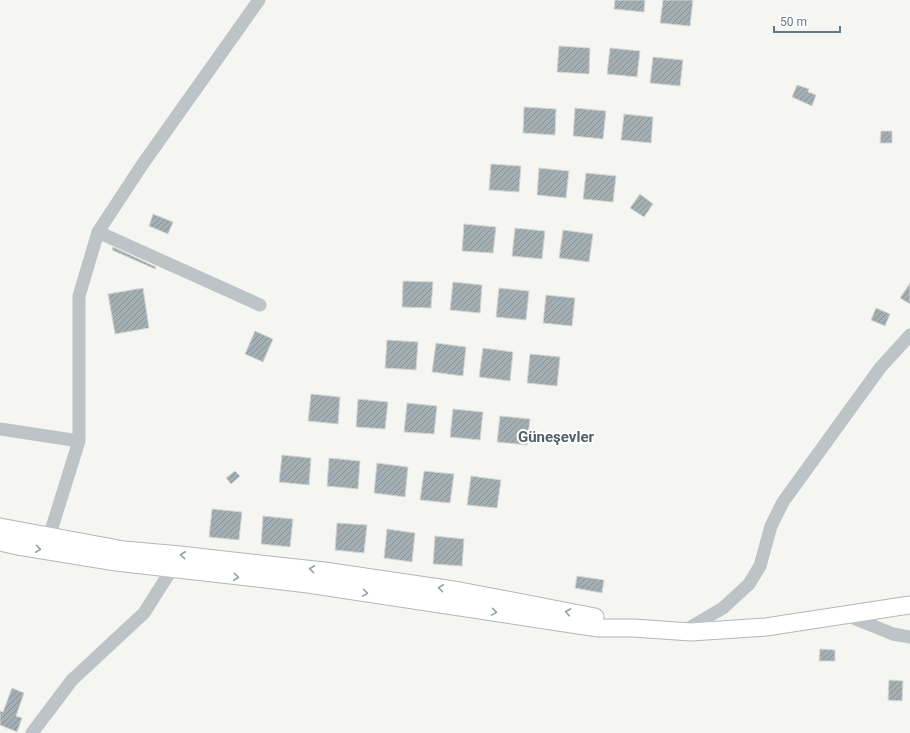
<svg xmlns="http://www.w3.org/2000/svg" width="910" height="733" font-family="Roboto,sans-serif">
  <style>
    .building { fill: url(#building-hatch); stroke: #d6d6d4 }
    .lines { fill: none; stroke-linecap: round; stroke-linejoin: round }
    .major-casing { stroke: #b1b7ba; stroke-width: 19 }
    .minor { stroke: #bdc3c6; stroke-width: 13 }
    .major { stroke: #fff; stroke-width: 17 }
    .oneway { stroke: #92a0a8 }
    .labels { text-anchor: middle; stroke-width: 4; stroke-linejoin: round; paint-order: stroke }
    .district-label { font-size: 15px; font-weight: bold; fill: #516068; stroke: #fff }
  </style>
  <defs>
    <pattern id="building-hatch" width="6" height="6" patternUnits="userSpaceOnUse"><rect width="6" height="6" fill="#a4afb3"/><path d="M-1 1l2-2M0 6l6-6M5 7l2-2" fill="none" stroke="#899397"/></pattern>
  </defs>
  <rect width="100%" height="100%" fill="#f5f5f1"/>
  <path class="building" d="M615,0H645L644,12L614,9Z
    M663,0H693L690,26L660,23Z
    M559,46L590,48L589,74L557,72Z
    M610,48L640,51L637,77L607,74Z
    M653,57L683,60L680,86L650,83Z
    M797,85L809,89L808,92L816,95L812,106L792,97Z
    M524,107L556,109L555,135L523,133Z
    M575,108L606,111L603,139L573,136Z
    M624,114L653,117L651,143L621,140Z
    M881,131H892V143H880Z
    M491,164L521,166L519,192L489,190Z
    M539,168L569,171L566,198L537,195Z
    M586,173L616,176L613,202L583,199Z
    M640,194L653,204L644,217L630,208Z
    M153,214L173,222L168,234L149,226Z
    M464,224L496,227L493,253L462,251Z
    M515,228L545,231L542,259L512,256Z
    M563,230L593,234L589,262L559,258Z
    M113,247L156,267L155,269L112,250Z
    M403,281L433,282L431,308L402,307Z
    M453,282L482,285L480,313L450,310Z
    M910,283V304L900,298Z
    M143,288L149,328L115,334L108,294Z
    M499,288L529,291L526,320L496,317Z
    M546,295L575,298L572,326L543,323Z
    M876,308L890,314L885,326L871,320Z
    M255,331L273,339L263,362L245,354Z
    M387,340L418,342L416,370L385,368Z
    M436,343L466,347L463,376L432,372Z
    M483,348L513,352L510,381L479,377Z
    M530,354L560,357L557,386L527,383Z
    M311,394L340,397L338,424L308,421Z
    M358,399L388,402L385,429L356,427Z
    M407,403L437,406L434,434L404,432Z
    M453,409L483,412L480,440L450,437Z
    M500,416L530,419L527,445L497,442Z
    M282,455L311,458L309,485L279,482Z
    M329,458L360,461L358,489L327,486Z
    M377,463L408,467L405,497L374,493Z
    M235,471L240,476L231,484L226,478Z
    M424,471L454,474L450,503L420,500Z
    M471,476L501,480L497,508L467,505Z
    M212,509L242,512L239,540L209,537Z
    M263,516L293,519L290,547L261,544Z
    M337,523L367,525L364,553L335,550Z
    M387,529L415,533L412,562L384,558Z
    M435,536L464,539L462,566L433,564Z
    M577,576L604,580L602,593L575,588Z
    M820,649L835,650V661H819Z
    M889,680L903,681L902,701L888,700Z
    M12,688L24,693L16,716L22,718L17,732L0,725V711L3,712Z"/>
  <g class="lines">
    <g class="major-casing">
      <path id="major" d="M0,527L124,550L180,555L324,571L460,591L595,617
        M0,542L18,546L116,562L308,584L598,628H633L691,632L766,627L910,605"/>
    </g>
    <path class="minor" d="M98,232L260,305
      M0,429L79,441
      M49,537L79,441V296L98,232L142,165L259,0
      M846,615L893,634L910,637
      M684,631L723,608L749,584L760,566L771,526L783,502L880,368L910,335
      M32,733L72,680L144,613L172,569"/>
    <use href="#major" class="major"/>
  </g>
  <defs><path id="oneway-chevron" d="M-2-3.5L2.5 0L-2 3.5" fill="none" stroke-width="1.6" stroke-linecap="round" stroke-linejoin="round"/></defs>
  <g class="oneway">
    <use href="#oneway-chevron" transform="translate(38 549) rotate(8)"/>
    <use href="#oneway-chevron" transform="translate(183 555) rotate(-174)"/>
    <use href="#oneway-chevron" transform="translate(312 569) rotate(-174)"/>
    <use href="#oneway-chevron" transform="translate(236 577) rotate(6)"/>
    <use href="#oneway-chevron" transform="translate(441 588) rotate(-172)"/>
    <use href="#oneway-chevron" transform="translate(365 593) rotate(9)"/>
    <use href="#oneway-chevron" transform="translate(494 612) rotate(9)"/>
    <use href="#oneway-chevron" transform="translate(568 612) rotate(-169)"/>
  </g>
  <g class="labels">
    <g class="district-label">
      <text x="556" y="442">Güneşevler</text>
    </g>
  </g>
  <path d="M774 26v6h66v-6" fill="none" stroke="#637883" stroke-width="2"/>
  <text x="780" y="26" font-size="12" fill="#637883" stroke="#ffffff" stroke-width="3" paint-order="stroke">50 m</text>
</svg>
